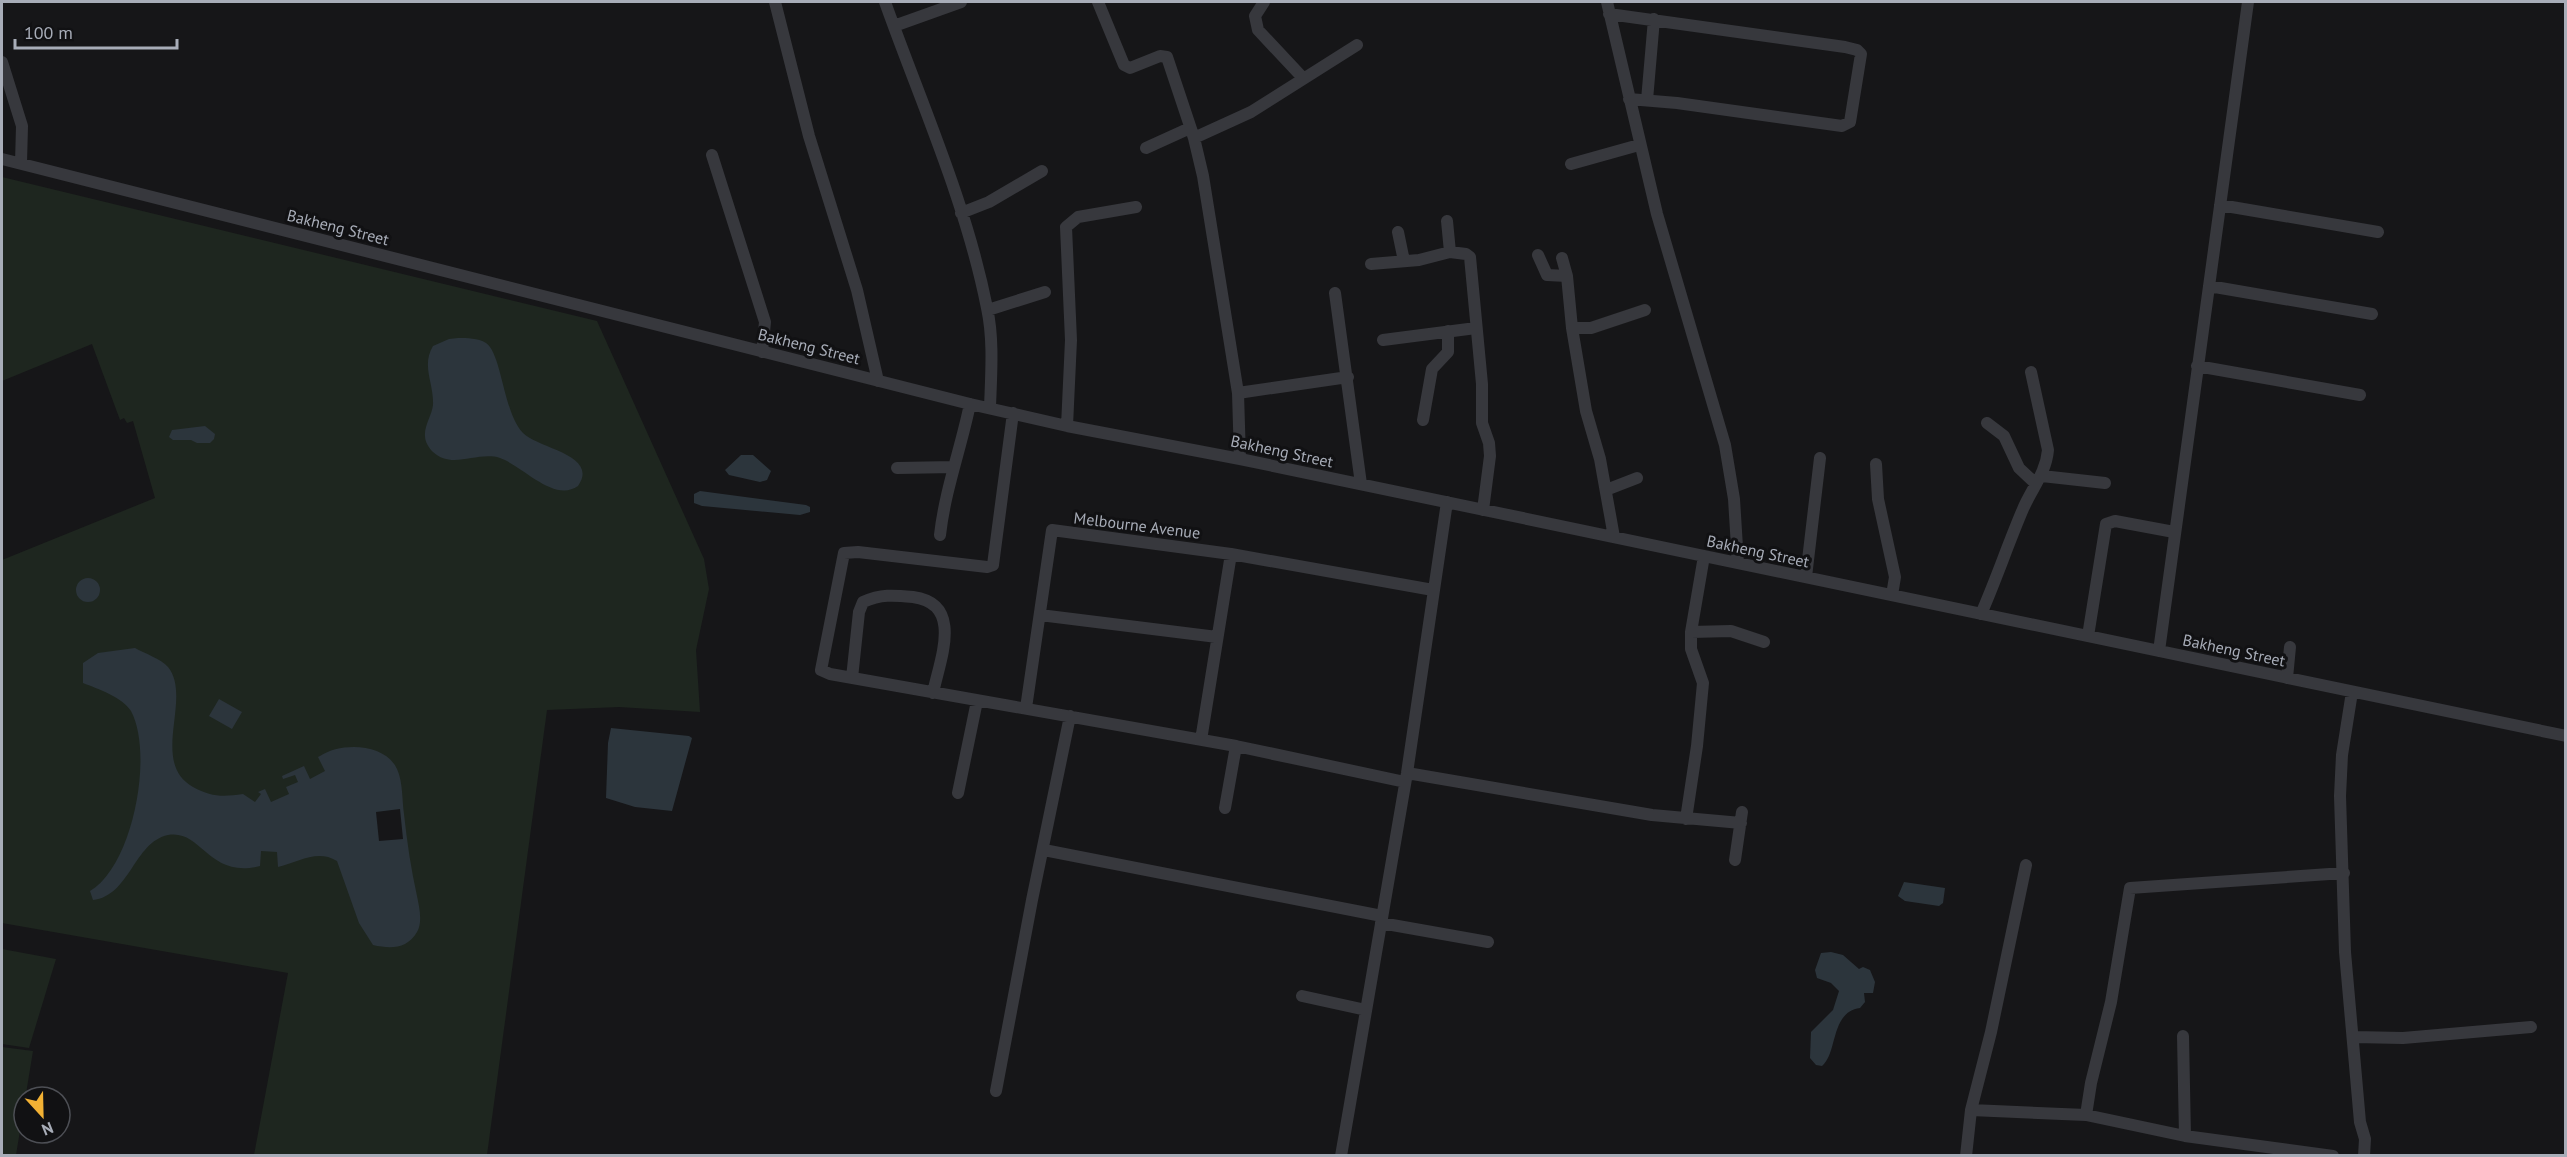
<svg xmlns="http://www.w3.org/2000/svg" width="2567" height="1157" font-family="'PT Sans',sans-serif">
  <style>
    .green { fill: #1e261f }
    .water { fill: #2c353c }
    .pier { fill: #161618 }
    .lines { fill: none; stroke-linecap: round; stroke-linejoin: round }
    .minor { stroke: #37383d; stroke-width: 12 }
    .labels { text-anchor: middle; stroke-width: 6; stroke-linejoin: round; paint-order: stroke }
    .street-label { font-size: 16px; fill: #a8adb8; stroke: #111113 }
  </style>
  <rect width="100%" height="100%" fill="#161618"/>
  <path class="green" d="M2,177L597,321L704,559L709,589L696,650L700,712L619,707L547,710L487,1155H254L288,973L2,923V560L155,498L133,421L127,423L124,418L120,420L92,344L2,381Z
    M2,949L56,959L29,1048L2,1044Z
    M2,1047L33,1051L16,1155H2Z"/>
  <path class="water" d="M458,338C467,338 478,338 486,343C502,354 503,412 523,433C537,448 600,455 578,486C554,503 523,466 500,458C477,451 452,470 433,452C429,448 425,442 425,436C424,426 432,415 433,405C434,383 421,366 433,346L449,339Z
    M205,426L215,434L214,439L210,443H197L191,440H173L169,437L172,430Z
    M741,455H753L771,471L767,480L760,482L729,475L725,470Z
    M700,491L806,505L810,507V512L800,515L702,506L694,503V494Z
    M76 590a12 12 0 1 1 24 0a12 12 0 1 1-24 0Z
    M135,648C144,653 161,659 168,667C193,698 149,762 193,787C211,797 223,797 243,794L255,802L261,794L258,792L265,789L271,802L289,794L286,787L298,782L295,775L283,779L282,776L304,766L310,779L325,771L318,757L320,756C341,742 385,743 397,769C403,782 402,800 404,814C407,842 411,869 417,896C419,906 423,922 417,932C407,949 391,949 373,945L359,923L337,861C317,849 299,862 278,867L277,852L261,851L260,866C208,879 202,829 168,835C134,842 130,896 93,900L90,891C133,866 154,754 131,711C122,697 98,689 83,683V663L98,653Z
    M219,699L242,712L232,729L209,716Z
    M611,728L689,736L692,738L672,811L635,807L606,798L608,743Z
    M1904,882L1945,888L1943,903L1939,906L1905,901L1898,896Z
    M1831,952L1843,955L1859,969L1863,967L1870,970L1875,982L1873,993H1864L1865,1002L1860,1008C1830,1012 1838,1053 1822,1066L1816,1065L1810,1058L1811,1032L1833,1010L1839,991L1831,983L1817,978L1815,970L1821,953Z"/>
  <path class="pier" d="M400,809L403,839L379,841L376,812Z"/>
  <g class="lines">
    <path class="minor" d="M775,2L809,136L857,290L878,381
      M885,2C921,103 966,202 987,308C994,340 991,376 990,408
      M1098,2L1124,65L1130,68L1160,56L1167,57L1194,138L1203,176L1238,393L1240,459
      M1264,2L1255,16L1258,30L1303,78
      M1607,2L1657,214L1725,445L1734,499L1738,563
      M1609,14L1845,47L1857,50L1861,54L1850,122L1842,126L1677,103L1629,99
      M894,26L961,2
      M2,62L22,126L21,163
      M1647,100L1654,19
      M1194,138L1251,112L1357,45
      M1146,148L1190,128
      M712,155L765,322L762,352
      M2,159L970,404L1067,426L1240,459L2566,736
      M1571,164L1639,145
      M2220,205L2378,232
      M961,213L989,202L1042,171
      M1447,221L1450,252
      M1398,232L1404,261
      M1538,255L1547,275L1567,276
      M1562,258L1567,276L1572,328L1586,411L1600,459L1614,537
      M1371,264L1419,260L1450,252L1466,254L1470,257L1482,384V423L1489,443L1490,456L1483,510
      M2209,286L2372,314
      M1335,293L1361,484
      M988,310L1045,292
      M1572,328H1591L1645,310
      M1383,340L1476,328
      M2197,366L2360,395
      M1238,393L1348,377
      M1013,413L993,565L987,567L858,552L844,553L821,670L830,674L1236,746L1405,782
      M1423,420L1432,369L1448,352V331
      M1987,423L2004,436L2019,468L2036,484
      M1067,426L1071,340L1066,227L1078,217L1136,207
      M1876,464L1878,499L1895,577L1892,595
      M897,468L954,467
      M2042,476L2105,483
      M1606,490L1637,478
      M940,535C945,490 961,448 970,404
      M1806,577L1820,458
      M1981,614C1996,580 2008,544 2023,509C2032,488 2046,473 2048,450L2031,372
      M1040,615L1217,637
      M1691,632L1731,631L1764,642
      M2088,636L2106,524L2115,521L2174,532
      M2159,651L2248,2
      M852,678L859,612L863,602C881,594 893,595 913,597C964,604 940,659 933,693
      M2287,678L2290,647
      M2352,692L2342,755L2340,796L2345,952L2360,1122L2365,1139L2364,1156
      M1026,708L1052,530L1231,554L1433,590
      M1201,740L1231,554
      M1407,773L1652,815L1741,823
      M958,793L977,701
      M1225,808L1236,746
      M1686,819L1697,746L1703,683L1691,649V632L1704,556
      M1044,850L1382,916
      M1735,860L1742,812
      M1381,923L1488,942
      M1302,996L1366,1010
      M2183,1036L2185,1136
      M2354,1037L2403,1038L2531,1027
      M996,1091L1032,900L1070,716
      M1971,1110L2086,1115L2185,1136L2333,1156
      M2086,1115L2091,1083L2111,1002L2130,888L2344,873
      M1341,1156L1407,773L1447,502
      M1966,1156L1971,1110L1991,1032L2026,865"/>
  </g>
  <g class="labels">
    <g class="street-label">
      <text transform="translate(338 227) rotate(14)" y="6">Bakheng Street</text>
      <text transform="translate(809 346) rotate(14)" y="6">Bakheng Street</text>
      <text transform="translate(1282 451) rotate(12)" y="6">Bakheng Street</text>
      <text transform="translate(1137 525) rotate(7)" y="6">Melbourne Avenue</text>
      <text transform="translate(1758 551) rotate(12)" y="6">Bakheng Street</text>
      <text transform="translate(2234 650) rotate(12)" y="6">Bakheng Street</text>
    </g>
  </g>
  <rect width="2567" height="1157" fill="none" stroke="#a8adb8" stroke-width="6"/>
  <g transform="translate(42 1115) rotate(158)"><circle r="28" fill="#111113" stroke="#4d4f55" stroke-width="1.5"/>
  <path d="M0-4.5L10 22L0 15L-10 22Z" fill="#f2b134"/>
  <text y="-9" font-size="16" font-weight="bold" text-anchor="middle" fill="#a8adb8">N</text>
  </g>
  <path d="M15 39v9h162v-9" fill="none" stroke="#a8adb8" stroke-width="3"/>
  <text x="24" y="39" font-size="18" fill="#a8adb8" stroke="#111113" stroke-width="4.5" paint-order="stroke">100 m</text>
</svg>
